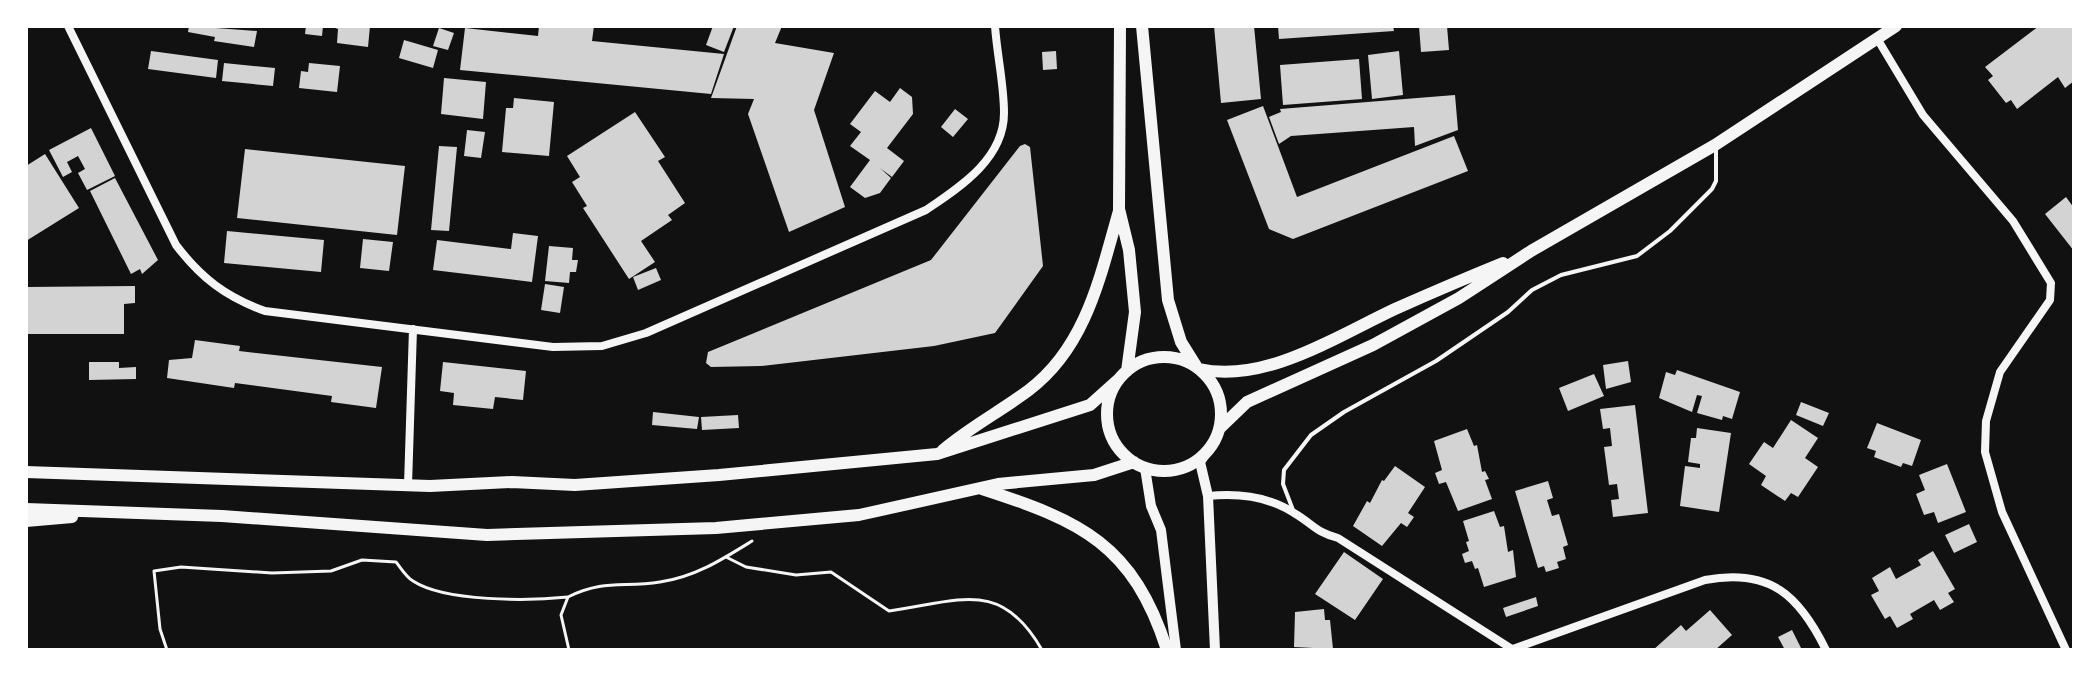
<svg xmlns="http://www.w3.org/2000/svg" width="2100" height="676" font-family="'Titillium Web',sans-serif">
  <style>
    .building { fill: #d3d3d3 }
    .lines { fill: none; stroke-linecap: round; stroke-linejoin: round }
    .path { stroke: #f5f5f5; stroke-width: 3 }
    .service { stroke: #f5f5f5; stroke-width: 4 }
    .minor { stroke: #f5f5f5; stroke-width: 8 }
    .tertiary { stroke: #f5f5f5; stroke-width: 10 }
    .secondary { stroke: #f5f5f5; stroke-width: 12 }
  </style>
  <rect width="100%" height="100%" fill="#111"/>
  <path class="building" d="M189,26L257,31L254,47L214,41L215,37L188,32Z
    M306,26H323L322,36L305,34Z
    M330,26H370L368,47L337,43L338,29Z
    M539,26H594L592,41L724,54L711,94L460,70L465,28L538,36Z
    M713,26H734L724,52L706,45Z
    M737,26H782L775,43L834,53L814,110L845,207L789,232L748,114L754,99L711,98Z
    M1214,26H1254L1261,99L1221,103Z
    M1278,26H1393L1394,31L1279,39Z
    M1419,26H1447L1449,50L1421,52Z
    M2039,26H2074V81L2065,88L2058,77L2017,109L2011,100L2006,103L1988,80L1993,76L1985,67Z
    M439,28L454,33L448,50L433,46Z
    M404,40L438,50L433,68L399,58Z
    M151,51L218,60L216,78L148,69Z
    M1056,51L1057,69L1043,70L1042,52Z
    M1399,51L1403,95L1372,99L1368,55Z
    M1359,59L1362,99L1283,105L1280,65Z
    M224,63L275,68L273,86L222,81Z
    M309,63L340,66L337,92L299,88L301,71L308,72Z
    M444,78L486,82L483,119L441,114Z
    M900,88L912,97L913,114L887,148L904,161L892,177L880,168L891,178L880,193L865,198L850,187L870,160L850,146L861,132L850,124L875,91L890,102Z
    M1455,95L1458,130L1415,146L1414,127L1291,136L1279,144L1269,117L1281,112L1280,109Z
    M514,98L554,102L549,156L502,152L506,108H513Z
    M1263,106L1297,197L1454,136L1468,171L1293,239L1269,229L1227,120Z
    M955,109L968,119L953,137L941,127Z
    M635,112L665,157L658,161L685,203L668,215L672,220L641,241L655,262L629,279L583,208L587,206L572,182L580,177L567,156Z
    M91,128L115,176L87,190L78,173L85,169L78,156L67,162L72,172L63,177L49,150Z
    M467,130L485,132L481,158L464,156Z
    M1025,144L1030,147L1043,266L995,333L934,346L761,366L711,367L706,363L708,352L931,260L1020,146Z
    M439,146L457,147L449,231L431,230Z
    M245,149L405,166L397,235L237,218Z
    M45,154L79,208L26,241V166Z
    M115,178L158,260L142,274L140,269L131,274L90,191Z
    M2066,197L2074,208V251L2045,214Z
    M227,231L324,240L321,272L224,263Z
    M513,233L538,236L532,282L433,270L437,240L511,249Z
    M363,239L393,242L389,271L360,268Z
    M549,246L573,248L572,260H578L576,272H570L569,283L545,281Z
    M656,268L661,280L638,290L633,277Z
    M545,284L564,287L560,313L541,310Z
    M135,286V303L124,304V334H26V287Z
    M195,340L240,346L239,351L382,367L376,408L331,402L332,396L235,383L234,388L167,378L169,360L192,358Z
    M1628,361L1631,382L1606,389L1603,365Z
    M89,362H119V368L136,367V379L89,380Z
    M443,362L526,371L523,400L495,397L493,409L453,405L454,393L440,391Z
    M1677,370L1740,392L1732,419L1723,416L1722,420L1697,413L1702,396L1697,395L1692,412L1659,398L1666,372L1675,375Z
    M1594,374L1604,396L1568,411L1559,388Z
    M1801,402L1829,413L1823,426L1796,415Z
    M1635,405L1648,513L1613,517L1611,500L1619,499L1617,484L1609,485L1604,447L1612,446L1610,428L1603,429L1600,409Z
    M653,412L699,417L697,429L652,425Z
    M738,415L739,428L702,430L701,417Z
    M1791,420L1818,438L1805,458L1818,467L1798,497L1791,493L1785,501L1761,485L1766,476L1749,464L1764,442L1773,448Z
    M1877,423L1921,440L1912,466L1903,463L1901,467L1874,457L1876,451L1867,448Z
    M1697,428L1731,433L1719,512L1680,506L1685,466L1700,468V464L1688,462L1691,438H1696Z
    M1467,429L1474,446L1477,445L1482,472L1485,471L1489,479L1485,480L1492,499L1458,511L1446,482L1439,484L1435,473L1442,470L1434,441Z
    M1947,464L1966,512L1938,523L1934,512L1924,515L1916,494L1925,490L1919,475Z
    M1395,466L1425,487L1408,513L1414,517L1407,527L1401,523L1382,546L1353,526L1367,501L1370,503L1382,480L1384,481Z
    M1548,481L1553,498L1547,500L1552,516L1559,514L1568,545L1563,547L1566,559L1557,562L1559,568L1546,572L1544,566L1538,568L1515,491Z
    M1494,511L1500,527L1504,526L1508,552L1513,550L1516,577L1484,587L1478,568L1475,569L1472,561L1465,563L1462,554L1469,551L1466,542L1469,541L1463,521Z
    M1969,524L1977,542L1954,553L1945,535Z
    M1933,551L1955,589L1948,593L1954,602L1940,610L1934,600L1910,614L1913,619L1897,628L1890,616L1885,619L1871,595L1879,591L1872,578L1890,567L1896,579L1921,565L1918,560Z
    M1344,552L1383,579L1355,620L1315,594Z
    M1536,597L1538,606L1506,617L1503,608Z
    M1324,609L1325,620H1330L1333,649L1294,647L1295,612Z
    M1710,610L1732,635L1715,650H1653L1681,625L1686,631Z
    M1792,630L1802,650H1785L1778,637Z"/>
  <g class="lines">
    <path class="path" d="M726,557L746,567L796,575L831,572L889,611C960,601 1001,578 1042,650
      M167,650L160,629L154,571L181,567L272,573L331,571L362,560L396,562C401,568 406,577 413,581C445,602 529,601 568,597
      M569,650L561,615L568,597C605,579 623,588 660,582C695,577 723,559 752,541"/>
    <path class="service" d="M1293,510L1283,484L1284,470L1311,435L1344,412L1436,361L1508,312L1532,290L1561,275L1637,256L1670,231L1712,189L1716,181V148"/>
    <path class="minor" d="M68,26L176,245C201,278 226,297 265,311L553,347L602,346L646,333L926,210C960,187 1004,159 1004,113C1004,84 997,55 995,26
      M1878,40L1923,115L2013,221L2051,283L2050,300L2000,372L1986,421L1985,452L2002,512L2066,650
      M408,485L413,329
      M1208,496C1238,493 1268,496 1294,513C1313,524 1315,532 1338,538L1512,649
      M1510,650L1705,580C1770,568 1799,595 1826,650"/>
    <path class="tertiary" d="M1145,468L1151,506L1161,530L1176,650
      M1215,650L1208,496L1200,462L1216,438"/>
    <path class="secondary" d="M1120,26L1119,209L1129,250L1135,312L1127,371
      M1142,26L1168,300L1181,342L1196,366
      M1107 414a57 57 0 1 1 114 0a57 57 0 1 1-114 0Z
      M1199,369C1265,384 1337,336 1395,309C1431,293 1466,278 1503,263
      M1220,428L1247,402L1373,345L1459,298L1531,251L1715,145L1896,26
      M943,450C970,427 1001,411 1029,390C1086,347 1100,277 1119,211
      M26,472L430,486L512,482L575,485L719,475L937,454L1090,405L1119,379
      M982,489C1081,521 1133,544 1167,650
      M26,509L222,516L487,535L716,528L859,515L998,484L1094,475L1134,462
      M26,521L72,517"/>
  </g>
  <rect width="2100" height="676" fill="none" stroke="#ffffff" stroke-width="56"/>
</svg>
